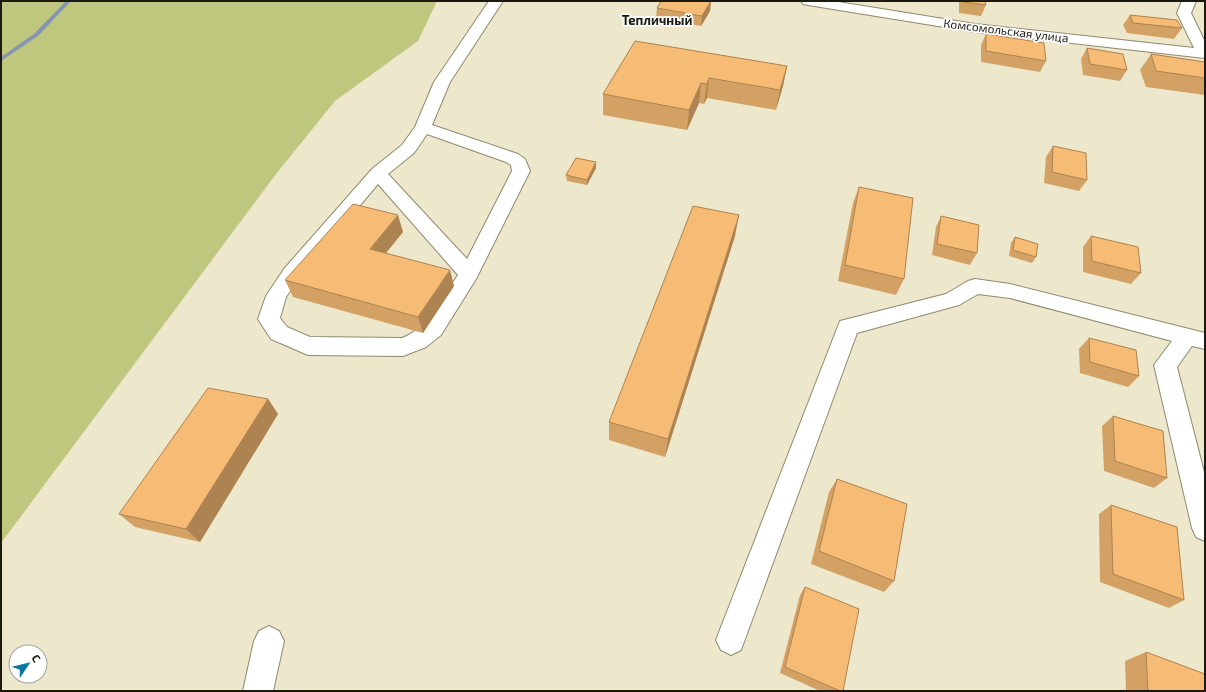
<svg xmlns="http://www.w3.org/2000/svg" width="1206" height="692" font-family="'Exo 2',sans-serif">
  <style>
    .green { fill: #bfc67e }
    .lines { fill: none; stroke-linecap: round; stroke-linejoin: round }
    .stream { fill: #8595b1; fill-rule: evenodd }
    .minor-casing { stroke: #8f896f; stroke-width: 2 }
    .minor { fill: #fff; fill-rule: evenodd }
    .wall { fill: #d4a164 }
    .shaded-wall { fill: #ac8351 }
    .building { fill: #f6bb74; stroke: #ac8351 }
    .labels { text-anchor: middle; stroke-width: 3.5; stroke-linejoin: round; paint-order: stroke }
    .far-street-label { font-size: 12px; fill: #1c190f; stroke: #fff }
    .far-quarter-label { font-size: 13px; font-weight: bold; fill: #1c190f; stroke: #fff }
  </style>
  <rect width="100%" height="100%" fill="#ede7cb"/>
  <path class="green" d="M1,1H437L418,41L335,101L276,174L1,543Z"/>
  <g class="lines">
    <path class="stream" d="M66,1H71L38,36L1,61V57L34,34Z"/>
    <g class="minor-casing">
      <path id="minor" d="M489,1H503L450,82L432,125L518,154L525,159L530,171L476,279L441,335L426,347L403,356L308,355L271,339L258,319L266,296L284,269L372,169L402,145L415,127L434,82ZM427,134L506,162L511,165L512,171L467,259L388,174L414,153ZM378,184L458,275C442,298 429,328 402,338L310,337L287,327L280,318L286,297L298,279Z
        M801,1H832L975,24L1194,48L1177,13L1182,1H1196L1191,13L1205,42V58L975,32L808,5L803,4Z
        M975,279L1010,284L1205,333V349L1192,346L1177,367L1205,476V541L1196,537L1192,528L1154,365L1172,341L1010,298L978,294L959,305L857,333L741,650L731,655L721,650L716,640L840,321L946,294L968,281Z
        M269,626L279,631L284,641L273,691H243L254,641L259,631Z"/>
    </g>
    <use href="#minor" class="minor"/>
  </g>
  <path class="wall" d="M661,1H711L710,11L701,26L656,18L657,8Z
    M959,1H985L986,5L981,16L959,13Z
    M1130,15L1182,28L1174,39L1127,33L1123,25Z
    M986,34L1046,61L1040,72L981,62V45Z
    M1087,48L1127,70L1120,81L1083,75L1081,59Z
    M1151,54L1205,62V95L1146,87L1140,70Z
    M787,66L783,86L776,110L707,98L704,104L699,103L687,130L603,115V94Z
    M1053,146L1087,180L1079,191L1044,183L1046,157Z
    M596,168L587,185L567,181L566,175Z
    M859,187L904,279L896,295L838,281L853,203Z
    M941,216L977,253L970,265L932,255L936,227Z
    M403,232L386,253L454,286L423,333L293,297L285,280Z
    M735,236L665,457L609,440V422Z
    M1091,236L1141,273L1131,284L1083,272V247Z
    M1015,237L1036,257L1032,263L1009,256L1011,243Z
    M1089,338L1139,376L1128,387L1080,373L1079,349Z
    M268,399L278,414L200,542L135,527L119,514Z
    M1113,416L1167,478L1154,488L1104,471L1102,426Z
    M837,479L894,581L884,592L811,564L829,492Z
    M1111,505L1184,600L1169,608L1100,582L1099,514Z
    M805,587L840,691H820L780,673L800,595Z
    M1146,652L1205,691H1126L1125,661Z"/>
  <path class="shaded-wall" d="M711,1L710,11L701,26L702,16Z
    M787,66L783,86L776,110L780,90Z
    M709,78L707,98L704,104L707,84Z
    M701,83L699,103L687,130L689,110Z
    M596,162V168L587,185V180Z
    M398,215L403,232L376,265L370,249Z
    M739,215L735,236L665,457L668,439Z
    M450,270L454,286L423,333L418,317Z
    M268,399L278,414L200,542L186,529Z"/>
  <path class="building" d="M661,1H711L702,16L657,8Z
    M963,1H985L986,5L963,2Z
    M1130,15L1177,20L1182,28L1133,23Z
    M986,34L1044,43L1046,61L986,51Z
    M635,41L787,66L780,90L709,78L707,84L701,83L689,110L603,94Z
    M1087,48L1123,54L1127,70L1090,64Z
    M1151,54L1205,62V78L1156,71Z
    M1053,146L1086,153L1087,180L1052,172Z
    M576,158L596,162L587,180L566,175Z
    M859,187L913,198L904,279L845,265Z
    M353,204L398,215L370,249L450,270L418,317L285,280Z
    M693,206L739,215L668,439L609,422Z
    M941,216L979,225L977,253L937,244Z
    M1091,236L1138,247L1141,273L1092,261Z
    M1015,237L1038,244L1036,257L1013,250Z
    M1089,338L1136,350L1139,376L1090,362Z
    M208,388L268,399L186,529L119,514Z
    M1113,416L1163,431L1167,478L1115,461Z
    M837,479L907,504L894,581L819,551Z
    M1111,505L1177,527L1184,600L1113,574Z
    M805,587L859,609L843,691H840L785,667Z
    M1146,652L1205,674V691H1148Z"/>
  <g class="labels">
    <g class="far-street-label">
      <text transform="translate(1006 31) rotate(7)" y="4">Комсомольская улица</text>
    </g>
    <g class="far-quarter-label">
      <text x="657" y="25">Тепличный</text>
    </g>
  </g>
  <rect width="1206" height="692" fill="none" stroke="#1c190f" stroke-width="4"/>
  <g transform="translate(28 664) rotate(55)"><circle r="19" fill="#ffffff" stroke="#a4a39f"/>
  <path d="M0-3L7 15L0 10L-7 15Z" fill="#0a77a1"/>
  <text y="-6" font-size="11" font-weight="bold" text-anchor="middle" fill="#1c190f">С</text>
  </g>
</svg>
